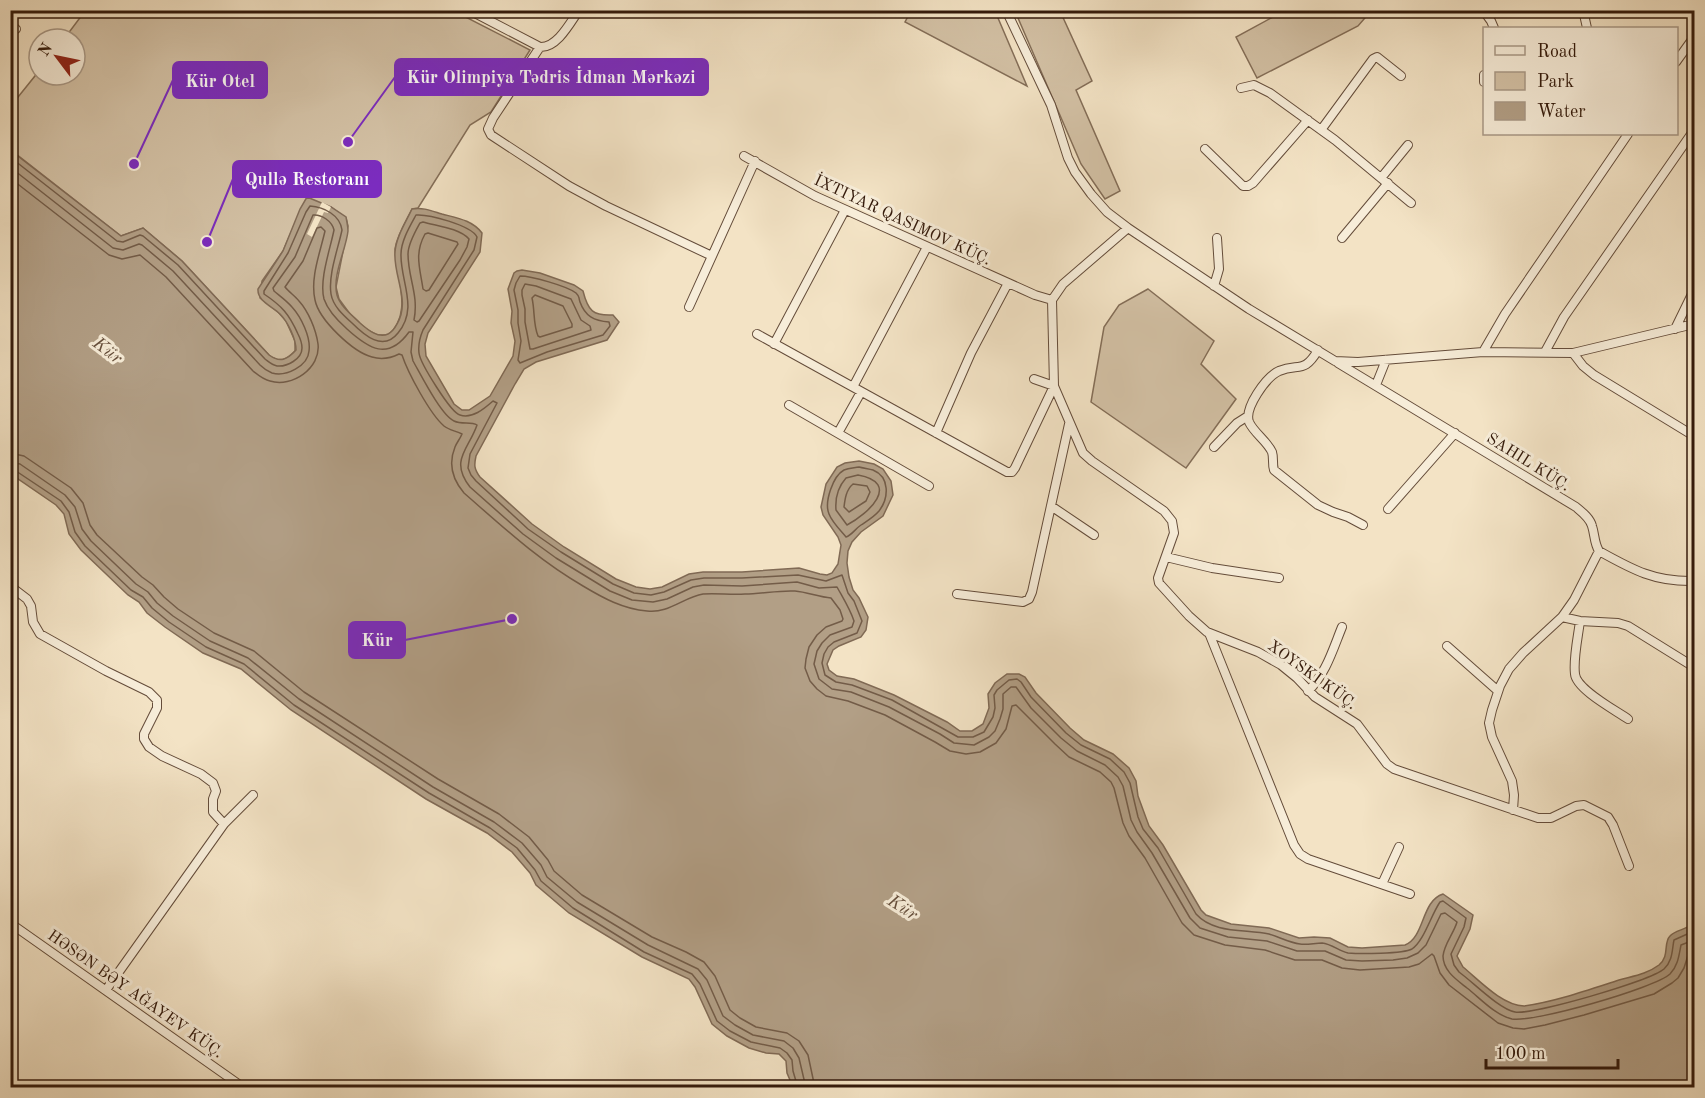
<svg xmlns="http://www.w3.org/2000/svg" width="1705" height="1098" font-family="'Old Standard TT',serif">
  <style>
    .green { fill: #d3c1a5; stroke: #846e58; stroke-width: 1.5 }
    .water { fill: #b29f86; stroke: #806a55; stroke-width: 1.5 }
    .pier { fill: #f3e3c5 }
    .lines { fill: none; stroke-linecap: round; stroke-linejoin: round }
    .shore { stroke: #735c48; stroke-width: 1.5 }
    .street-casing { stroke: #644c3a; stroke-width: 10 }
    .street { stroke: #f7edd9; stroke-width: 8 }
    .labels { text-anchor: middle; stroke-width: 6; stroke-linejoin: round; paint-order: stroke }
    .street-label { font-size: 16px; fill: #341a0b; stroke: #f7edd9 }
    .water-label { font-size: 18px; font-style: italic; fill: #664f3c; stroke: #f7edd9 }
    .leader { fill: none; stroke: #7b2cbf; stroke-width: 2 }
    .callout-dot { fill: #7b2cbf; stroke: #f7edd9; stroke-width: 2 }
    .callout { fill: #7b2cbf; stroke: #7b2cbf; stroke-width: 2 }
    .callout-label { font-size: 18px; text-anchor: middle; font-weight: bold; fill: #fff }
  </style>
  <rect width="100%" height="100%" fill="#f3e3c5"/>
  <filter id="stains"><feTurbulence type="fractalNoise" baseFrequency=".00333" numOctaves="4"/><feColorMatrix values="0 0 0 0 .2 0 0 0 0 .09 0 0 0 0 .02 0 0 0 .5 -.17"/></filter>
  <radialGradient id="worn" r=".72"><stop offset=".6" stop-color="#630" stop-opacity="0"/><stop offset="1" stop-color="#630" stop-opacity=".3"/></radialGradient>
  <path class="green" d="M85,11H454L530,50L491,112L470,125L418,208L412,209C406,221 397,235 395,249C395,253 396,259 397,263C400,287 410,317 388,335H377L366,329L350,314L339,299L336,287L348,226L346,218L331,207L296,221L283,251L262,281L260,298L278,312L286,321L295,341V351C286,360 280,363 269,355L182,261L143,228L121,236L11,150L10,107L39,71V75H75V39H64Z
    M911,11H945L953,13L957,11H995L1027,86L905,22Z
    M1015,11H1060L1092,81L1076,90L1120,191L1105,199L1081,164Z
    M1284,11V10L1371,11L1358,26L1257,78L1236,37Z
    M1148,289L1214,341L1201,364L1236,399L1186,468L1091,402L1104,327L1119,305Z"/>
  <path class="water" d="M10,150L121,236L143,228L182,261L269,355C280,363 287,360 296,350C296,339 288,322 280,314C272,306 257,301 258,289L283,251L300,209L307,197L331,207L346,217C347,222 348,227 348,231C346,250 332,275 337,295C340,306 352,315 360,323C367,329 378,339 388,334C392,332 395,328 397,324C411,301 393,276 395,252C396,237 406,222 412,209C423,207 432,211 442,214C457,218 472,220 482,233L480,252L428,333L425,344L426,356L454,404L462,410H469L490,396L513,356L515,341L511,323L512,311L508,289L514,273L517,271L522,270L540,273L574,285L583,291C588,311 593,316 613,315L619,322L607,340L536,362L524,369L515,384L476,456C474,465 474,469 480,477L532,524L564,547L616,579L636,587L650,589L662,587L689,574L703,572H742L799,568L820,574L827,575L832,573L838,564L841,545L838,537L823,515L821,507L826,484L837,467L845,463L859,461L874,464L883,469L891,481L893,495L883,516L861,532L852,542L848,551L847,563L849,577L853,590L859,598L868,617L866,630L861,637L839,646L833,650L827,664L829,670L837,676L854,679L894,695L947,722L960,731H972L983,724L989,708L988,694L995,683L1007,674H1019L1025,677L1036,693L1070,728L1084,740L1113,754L1129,768L1136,781L1138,796L1149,826L1163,845L1201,910L1206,915L1231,924L1269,928L1299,938L1314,937L1330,938L1348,947L1362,948L1405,945C1425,937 1421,901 1443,894L1473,915L1470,929L1457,956L1463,967C1480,981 1502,1005 1524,1006C1557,1001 1588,990 1619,980C1633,976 1647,974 1659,965C1670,956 1663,943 1670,936C1675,930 1686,930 1694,923V1087H793L787,1073L786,1061L779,1054L766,1053L749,1048L727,1036L712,1024L695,987L689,979L642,957L569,913L536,885L530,873L512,852L487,833L426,799L291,710L241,669L203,653L165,627L147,613L139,602L128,595L81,550L69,534L64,514L56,505L11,474Z"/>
  <path class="pier" d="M322,202L331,207L328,213L324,212L312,237L307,234Z"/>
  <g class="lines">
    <path class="shore" d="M10,157L117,241L123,242L140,235L143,236L178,265L265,359C269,362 272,365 277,366C287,367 302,359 302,348C302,343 300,338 298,334C289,314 282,306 264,294V291L288,253L306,212L310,206C324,207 340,215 342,230C338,249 328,275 331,294C333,306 343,315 352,323C364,335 383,352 398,333C419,308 400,281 401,254C401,241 410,226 416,215C428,214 471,225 477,237L474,250L423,330C420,337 418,345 419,353C420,363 451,413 460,415C472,419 484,409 493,401L497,403L470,454L468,468L471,475L476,481L528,529L561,552L613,584L634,593L651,595L664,592L691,580L704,578H742L798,575L826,581L842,575L848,593L854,601L862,621L857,633L834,642L828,647L824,654L822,663L825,675L836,682L852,685L892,700L958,737H973L984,732L993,717L995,708L994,695L997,690L1009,680L1017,679L1021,682L1031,697L1066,733L1081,745L1110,759L1124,772L1130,783L1138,817L1143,829L1158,848L1196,914C1214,934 1245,929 1269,934C1279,937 1290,943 1300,944C1307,945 1315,943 1322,943C1332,944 1339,951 1348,953C1359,954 1403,954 1412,949C1424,941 1431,915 1440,902L1443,901L1466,918L1464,927L1451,954L1454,965L1459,972C1473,982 1499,1009 1515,1012C1533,1015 1650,981 1664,969C1673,961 1672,949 1674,940L1694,931
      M10,167L113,248L123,250L139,244L142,245L173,271L260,365C263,368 267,371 272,373C286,377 308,366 309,351C311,337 301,317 292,307C287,301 280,296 274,291L273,288L295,257L313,215C321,214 332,221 334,230C330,250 319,280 324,299C328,311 338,321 347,329C369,349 388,361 409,332H413L411,352L413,361C421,375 441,415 454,421C462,425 471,421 477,425C469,449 449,460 470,487L523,534L556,558L610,591L632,600L653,602L667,599L693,587L704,585L742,586L797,582L819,588L837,587C843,598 850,609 854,621L852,627L830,635L822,643L817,651L814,664L819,679L832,689L851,692L889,707L940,734L954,743L974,745L989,737L995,731L1000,719L1003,709V694L1011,687H1016L1031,708L1061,738L1077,751L1105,765L1118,777L1123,786L1131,820L1137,832L1152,853L1190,918L1200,928L1228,937L1267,941L1297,951H1325L1346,960L1362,961L1393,960L1407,958L1418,953L1426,945L1441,914L1445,913L1457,922C1454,933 1444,944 1443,956C1443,971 1457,980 1467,988C1481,999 1495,1015 1512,1019C1533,1023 1655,988 1670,974C1678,966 1679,955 1681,945L1694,940
      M10,178L109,255L122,259L140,255L166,277L253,371C258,375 264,380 270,381C292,388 321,368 318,344C316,329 308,311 299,301C295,296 289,292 285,287L303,261L317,228L321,227L325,231C320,253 310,278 315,300C319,320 353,352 372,357C382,360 391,358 399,354L402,355C408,373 430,414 444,426C449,430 456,431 462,434C460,439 457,442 455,447C448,464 453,480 464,493C503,527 538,560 583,586C603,598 623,609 647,611C668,614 684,597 703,594C717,593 731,595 745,594C761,594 779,590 795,591C807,592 819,597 831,598L840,610L843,619L842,621L826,627L817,635L809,647L806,659L805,668L810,681L817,689L826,696L848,701L885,715L935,742L950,751L966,754L980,752L996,743L1006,729L1012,706L1016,705L1055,744L1069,757L1100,772L1111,782L1114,788L1123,823L1129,836L1145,858L1182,923L1194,935L1225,945L1265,950L1295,960H1322L1342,968L1360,970L1409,967L1419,964L1432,954L1434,956L1440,973L1449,985L1498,1023L1513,1028L1524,1029L1545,1025L1584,1015L1654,994L1672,983L1678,978L1684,968L1689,952L1694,950
      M423,222C437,226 459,228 469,239L467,247L460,260L419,321L417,322L414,320C419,295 408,278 408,254C408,244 415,232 420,223Z
      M428,233L457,242L458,244L429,290L426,291L423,289C420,268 414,254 425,234Z
      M520,276C531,276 567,286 576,293C580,297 578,296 580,302C585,316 594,321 609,322L610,326L603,335L547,352L520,363L518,360L521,341L518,323V310L514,290L516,283Z
      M525,284L536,286L571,299L581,320L590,326L591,330L533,349H530L525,322V309L522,295V290Z
      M535,295L563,306L572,324V327L540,337L538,336C533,324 535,311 532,298Z
      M10,453L24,456L71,488L83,503L90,525L97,535L142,577L153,585L164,597L178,609L214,633L254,651L304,692L438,779L499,814L529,837L548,860L554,871L582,895L652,937L686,952L704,962L715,976L730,1010L740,1018L756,1027L787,1033L799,1041L808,1055L815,1088
      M10,462L20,464L65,495L75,507L82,529L91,541L136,584L148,592L157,603L173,616L210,641L248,658L299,699L433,787L494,822L522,843L541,865L547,877L577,902L648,945L698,969L707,980L723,1016L735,1025L753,1035L784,1041L793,1048L799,1058L806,1088
      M859,467C863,468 869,469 873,470C890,477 889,498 879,511C874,517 867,521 861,525C855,529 852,535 846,537C841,531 832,522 829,514C824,502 833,476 844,470C849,468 854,468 859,467Z
      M10,470L16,471L61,501L69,512L75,532L85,546L131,590L143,597L152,608L169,622L206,647L244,664L294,705L429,793L490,828L517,848L535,870L541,881L573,908L644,952L692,974L700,984L717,1021L730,1031L751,1042L780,1048L787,1053L792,1060L793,1071L798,1088
      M858,475C902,483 868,514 847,525L836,510C835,498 838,487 846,478Z
      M853,484L867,486L870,492L866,501L849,512L844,507C845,499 846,490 853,484Z"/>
    <g class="street-casing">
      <path id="street" d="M469,10L540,47C557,48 570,23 579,10
        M1006,10L1051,105L1068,158L1075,172L1091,194L1107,212L1128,228L1249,309L1335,361L1358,362L1483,352L1573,353L1694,324
        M1483,10L1491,21L1494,28
        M1583,10L1587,28
        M10,24L16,29
        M540,47L493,118L488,129L491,135L569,186L606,206L712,256
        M1676,62L1694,37
        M1484,75V82
        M1241,88L1254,85L1270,93L1335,140L1411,203
        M1321,130L1373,59L1377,57L1401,76
        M1205,149L1243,186H1248L1253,183L1308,120
        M744,156L815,196L1035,295L1052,300
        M1381,178L1408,145
        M1128,228L1063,284L1052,300L1054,386L1083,453L1092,461L1164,511L1172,521L1174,533L1158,578L1159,583L1189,616L1207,632L1258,652L1281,665L1297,678L1315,697L1357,724L1387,764L1394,769L1538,818H1551L1576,806L1584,805L1608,817L1613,825L1629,866
        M1342,238L1388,183
        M1214,286L1219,269L1217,238
        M689,307L755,161
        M1675,329L1694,290
        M757,334L1007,472H1012L1015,468L1054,386L1034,379
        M774,344L845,210
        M1318,350C1304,374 1299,363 1279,371C1266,377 1244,408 1249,422C1254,433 1267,441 1272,452C1274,458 1272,464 1274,470L1318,505L1333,512L1348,517L1363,525
        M1483,352L1505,314L1628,134
        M1545,352L1564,317L1694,130
        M1573,353L1583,366L1594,375L1694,436
        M1338,363L1576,507C1582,512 1590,518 1592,526C1595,535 1594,543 1599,551C1633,570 1655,582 1694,581
        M1376,385L1386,360
        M853,387L927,247
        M789,405L929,486
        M838,433L861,392
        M936,433L971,353L1008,283
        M1214,447L1237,423L1248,416
        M1051,506L1094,535
        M1388,509L1455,433
        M1166,557L1212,568L1279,578
        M10,586L27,599L31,606L33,622L40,634L106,671L149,692L157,700V708L144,734V739L149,747L162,756L201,774L213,783L216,791L213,799V812L224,824L106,990
        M957,594L1023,602L1029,599L1032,592L1069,424
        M1562,617L1574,600L1599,551
        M1580,621C1578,637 1573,659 1575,674C1576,689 1615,710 1628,719
        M1209,633L1294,845L1300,854L1308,859L1410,894
        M1447,646L1498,691
        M1308,691C1326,674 1333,649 1342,627
        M1513,810L1514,795L1512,781L1492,737L1489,723L1492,710L1500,686L1509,669L1523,653L1562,617L1580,621L1618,623L1628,626L1694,667
        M224,824L253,795
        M1382,884L1399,847
        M10,923L244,1088"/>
    </g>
    <use href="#street" class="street"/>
  </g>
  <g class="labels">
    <g class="street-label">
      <text transform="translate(903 219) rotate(25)" y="6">İXTIYAR QASIMOV KÜÇ.</text>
      <text transform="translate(1529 461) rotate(32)" y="6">SAHIL KÜÇ.</text>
      <text transform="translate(1313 674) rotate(36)" y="6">XOYSKI KÜÇ.</text>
      <text transform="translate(136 993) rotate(35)" y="6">HƏSƏN BƏY AĞAYEV KÜÇ.</text>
    </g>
    <g class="water-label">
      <text transform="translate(108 350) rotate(37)" y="6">Kür</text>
      <text transform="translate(903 907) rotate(33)" y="6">Kür</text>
    </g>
  </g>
  <path class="leader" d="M348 142L395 77M134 164L173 80M207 242L233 179M512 619L405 640"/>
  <g class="callout-dot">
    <circle cx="348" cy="142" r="6"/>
    <circle cx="134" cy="164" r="6"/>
    <circle cx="207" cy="242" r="6"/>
    <circle cx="512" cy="619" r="6"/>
  </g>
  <g class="callout">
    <rect x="395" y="59" width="313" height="36" rx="6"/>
    <rect x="173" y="62" width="94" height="36" rx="6"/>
    <rect x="233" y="161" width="148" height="36" rx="6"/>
    <rect x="349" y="622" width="56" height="36" rx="6"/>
  </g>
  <g class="callout-label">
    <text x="551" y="83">Kür Olimpiya Tədris İdman Mərkəzi</text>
    <text x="220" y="87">Kür Otel</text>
    <text x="307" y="185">Qullə Restoranı</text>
    <text x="377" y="646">Kür</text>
  </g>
  <rect width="1705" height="1098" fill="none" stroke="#f3e3c5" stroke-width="36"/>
  <rect x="12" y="12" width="1681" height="1074" fill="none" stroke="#341a0b" stroke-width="3"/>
  <rect x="18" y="18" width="1669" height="1062" fill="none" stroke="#341a0b" stroke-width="1.5"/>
  <rect x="1483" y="27" width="195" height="108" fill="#f7edd9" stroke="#a99987" stroke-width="1.5"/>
  <rect x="1495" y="46" width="30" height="9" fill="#f7edd9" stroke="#a99987" stroke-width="1.5"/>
  <text x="1537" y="57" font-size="18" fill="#341a0b">Road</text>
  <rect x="1495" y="72" width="30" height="18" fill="#d3c1a5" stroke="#a99987" stroke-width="1.5"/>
  <text x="1537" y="87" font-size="18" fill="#341a0b">Park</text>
  <rect x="1495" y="102" width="30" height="18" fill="#b29f86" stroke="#a99987" stroke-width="1.5"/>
  <text x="1537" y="117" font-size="18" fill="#341a0b">Water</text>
  <g transform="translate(57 57) rotate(302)"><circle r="28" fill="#f7edd9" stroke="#a99987" stroke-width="1.5"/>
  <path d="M0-4.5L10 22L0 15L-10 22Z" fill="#8f2418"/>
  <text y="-9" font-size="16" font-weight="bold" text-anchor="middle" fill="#341a0b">N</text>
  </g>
  <path d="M1486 1059v9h132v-9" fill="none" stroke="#341a0b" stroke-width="3"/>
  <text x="1495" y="1059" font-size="18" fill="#341a0b" stroke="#f7edd9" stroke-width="4.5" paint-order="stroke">100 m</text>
  <rect width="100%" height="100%" filter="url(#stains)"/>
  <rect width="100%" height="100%" fill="url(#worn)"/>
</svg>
